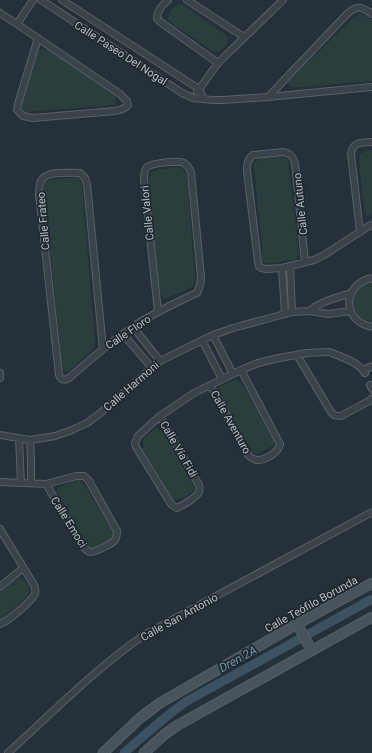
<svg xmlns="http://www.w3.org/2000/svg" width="372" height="753" font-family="Roboto,sans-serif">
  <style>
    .green { fill: #2a3f3c }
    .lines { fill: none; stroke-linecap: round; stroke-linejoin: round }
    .canal { stroke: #3d5261; stroke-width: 9 }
    .minor-casing { stroke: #576168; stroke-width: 8 }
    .secondary-casing { stroke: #576168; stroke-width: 11 }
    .minor { stroke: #39434a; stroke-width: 6 }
    .secondary { stroke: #47535d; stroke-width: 9 }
    .labels { text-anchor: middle; stroke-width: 3.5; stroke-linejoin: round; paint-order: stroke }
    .street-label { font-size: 11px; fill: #b4bec6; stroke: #1e282f }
    .water-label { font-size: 12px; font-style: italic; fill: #7893a6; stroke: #1e282f }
  </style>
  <rect width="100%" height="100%" fill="#25313a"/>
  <path class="green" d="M178,4L183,5L226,35L228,39C226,47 223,51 214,52L168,21V16L171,10Z
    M361,13L372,20V81L301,87H291L288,82L354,17Z
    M42,49L50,50L114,93L116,97L115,105L52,110L24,112L21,107L36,59L39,51Z
    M372,150V212L369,216L365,214L359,164L360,154L366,151Z
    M287,157L288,160L299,255L296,259L266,264L262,260V247L254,168V162L263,158Z
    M179,167L183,169L187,175L195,279L193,286L165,299L161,296L159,283L149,198V178L152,172L160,169Z
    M69,178H76L80,179L82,186L95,341L93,349L71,369L67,372L63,370L62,365L44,188L45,183L51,180Z
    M372,281V322C354,320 346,298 360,286C363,283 368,282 372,281Z
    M237,379L244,387L274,441V445L257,454L252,452L218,392L219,387L232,381Z
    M156,428L164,433L193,485L195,490L184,498L175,500L170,496L143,450V439Z
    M75,479L80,480L85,486L114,534L112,540L100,546L92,548L86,543L57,492L58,488Z
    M20,577L25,580L30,587L28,596L1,619H0V593Z"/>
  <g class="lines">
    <path class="canal" d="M124,753C145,735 164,717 187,701L372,599"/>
    <g class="minor-casing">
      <path id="minor" d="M41,0L182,93L193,98L214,100H223L268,97L372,87
        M62,0L199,89L204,99
        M168,0C163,5 157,10 157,18L159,21L218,63
        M187,0L244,37
        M0,13L17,24L120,94L127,101L128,105C125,109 121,110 115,111L33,118L23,116L17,110L18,104L38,38
        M17,24L33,0
        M197,92L205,81L218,63L283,0
        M268,97L347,14C358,5 361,6 372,14
        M360,232L351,154C353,141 362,143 372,142
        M305,262L295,163C293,156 290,153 283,152L253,155C247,159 247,165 247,171L258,262L259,266L261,268L266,269L282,268L314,260L324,255L372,224
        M290,266L292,312
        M282,268L285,314
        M372,278C342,284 341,321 372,327
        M309,311C321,301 337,298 351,293
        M133,327L160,361
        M123,334L152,368
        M213,335L233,374
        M202,340L222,379
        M103,349L87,184L85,178L80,173C69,173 47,170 41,181C39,185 39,190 39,194L59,375C61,380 64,381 69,378C90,360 111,341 134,326C154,313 175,303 197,293C200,287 201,283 201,277L191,172C189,168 188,165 184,163C179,160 152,163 147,167C144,170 144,175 144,179L158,312
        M332,353C344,358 358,362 365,373
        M297,355L331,412C334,416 337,416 341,416L369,401L372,398
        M363,370L372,366
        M0,373V378
        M210,385L248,455C250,457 253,459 256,460C265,461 279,452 280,444L241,370
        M370,385L372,389
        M160,416L199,485C200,488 200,489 199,492C197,497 182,506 177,508L171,504L136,447L135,443L138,436L160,416L194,393L241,370L258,363L279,358L307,353L329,352
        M0,435L30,440L55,436L72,430L87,423L98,415L160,361L213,335L233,328L292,312L309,311L328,314L351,311
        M19,439L21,483
        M30,440L31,458V483
        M0,482L46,484L76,476H84L89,481L117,531C117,535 117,537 115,540C112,544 95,552 91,552C88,552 86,549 83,547L46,484
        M0,529L34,585C35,588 36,590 35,594C32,601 7,622 0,624
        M0,587L23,568
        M8,753C52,713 95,669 144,635L372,512"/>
    </g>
    <g class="secondary-casing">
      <path id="secondary" d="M297,624L312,651
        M103,753L140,718L160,703L297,624L372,583
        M144,753L165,734L178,725L372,617"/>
    </g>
    <use href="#minor" class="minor"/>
    <use href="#secondary" class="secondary"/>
  </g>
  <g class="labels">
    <g class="street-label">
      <text transform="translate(121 53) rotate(33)" y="4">Calle Paseo Del Nogal</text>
      <text transform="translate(300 204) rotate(-96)" y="4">Calle Autuno</text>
      <text transform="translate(147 213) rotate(-96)" y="4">Calle Valori</text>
      <text transform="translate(43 221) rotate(-95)" y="4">Calle Frateo</text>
      <text transform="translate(128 332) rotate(-34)" y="4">Calle Floro</text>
      <text transform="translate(131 386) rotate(-41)" y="4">Calle Harmoni</text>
      <text transform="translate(231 422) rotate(61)" y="4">Calle Aventuro</text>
      <text transform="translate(179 449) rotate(60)" y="4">Calle Vía Fidi</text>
      <text transform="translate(69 522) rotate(58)" y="4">Calle Emoci</text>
      <text transform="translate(311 604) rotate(-29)" y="4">Calle Teófilo Borunda</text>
      <text transform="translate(179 617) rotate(-29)" y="4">Calle San Antonio</text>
    </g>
    <g class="water-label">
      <text transform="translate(238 659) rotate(-29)" y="4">Dren 2A</text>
    </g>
  </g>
</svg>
